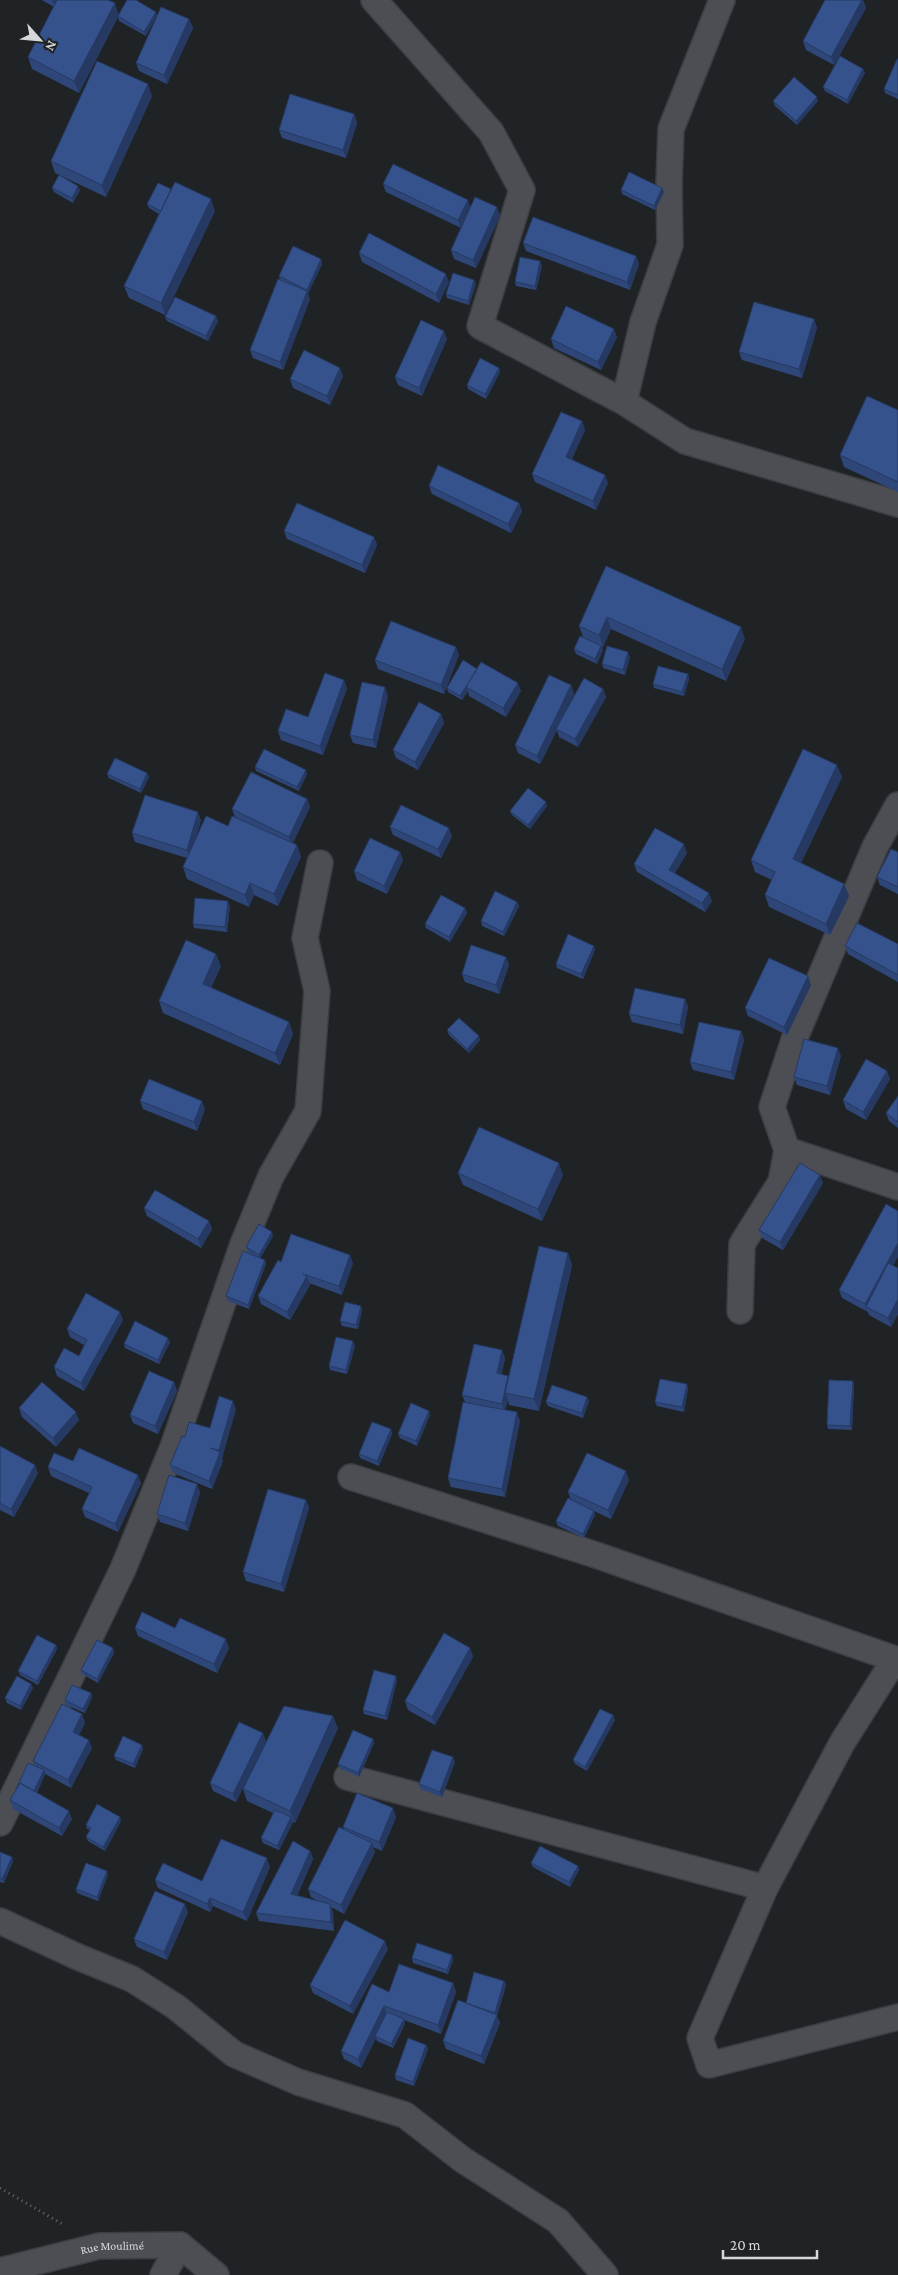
<svg xmlns="http://www.w3.org/2000/svg" width="898" height="2275" font-family="'Crimson Pro',serif">
  <style>
    .lines { fill: none; stroke-linecap: round; stroke-linejoin: round }
    .minor-casing { stroke: #3b3d40; stroke-width: 28 }
    .path { stroke: #686a6d; stroke-width: 3; stroke-dasharray: 1 4; stroke-linecap: butt }
    .minor { stroke: #4c4e53; stroke-width: 25 }
    .wall { fill: #2e4778 }
    .shaded-wall { fill: #253962 }
    .building { fill: #35528c; stroke: #253962 }
    .labels { text-anchor: middle; stroke-width: 4; stroke-linejoin: round; paint-order: stroke }
    .street-label { font-size: 12px; fill: #d6d7da; stroke: #202326 }
  </style>
  <rect width="100%" height="100%" fill="#202326"/>
  <g class="lines">
    <g class="minor-casing">
      <g id="minor">
        <path d="M374,0L491,132L522,190L480,326L624,402"/>
        <path d="M722,0L671,129L669,184L670,245L643,322L624,402L685,441L898,504"/>
        <path d="M787,1150L898,1187"/>
        <path d="M740,1311L742,1244L781,1182L787,1150L772,1107L794,1040L875,847L898,805"/>
        <path d="M351,1477L593,1554L898,1660"/>
        <path d="M895,1659L842,1743L765,1888L700,2038L709,2065L898,2017"/>
        <path d="M347,1777L765,1888"/>
        <path d="M0,1823L123,1569L173,1447L243,1244L271,1176L308,1111L317,991L305,938L320,863"/>
        <path d="M0,1921L78,1957L132,1979L176,2007L234,2054L298,2082L405,2115L463,2160L558,2221L605,2275"/>
        <path id="s1" d="M0,2271L99,2246L180,2245L216,2275"/>
        <path d="M163,2275L180,2245"/>
      </g>
    </g>
    <path class="path" d="M0,2188L64,2225"/>
    <use href="#minor" class="minor"/>
  </g>
  <path class="wall" d="M42,0H108L119,15L136,0L146,36L119,21L118,17L79,93L32,69L28,57L54,7Z
    M825,0H863L866,8L834,65L806,50L803,41Z
    M189,19L193,28L167,84L139,71L136,63Z
    M898,59V99L885,93L884,89Z
    M863,69L865,73L848,104L825,91L823,87Z
    M152,96L106,197L55,173L51,161Z
    M773,101H818L797,125L775,106Z
    M354,114L357,123L346,158L282,138L279,130Z
    M383,184L470,207H497L500,216L476,268L454,259L451,250L461,228L386,192Z
    M52,188L80,190L73,203L54,192Z
    M621,190L664,192L655,210L622,194Z
    M147,204L215,211L165,315L129,298L124,286L159,214L149,208Z
    M523,243L636,256L639,264L630,290L526,251Z
    M359,253L449,282L439,303L362,262Z
    M321,259L322,264L308,294L310,299L283,370L253,358L250,350L280,280L279,276Z
    M540,261L542,266L536,290L516,286L515,282Z
    M474,280L476,284L469,305L447,298L446,294Z
    M165,317L218,321L208,341L167,321Z
    M814,319L817,328L802,378L742,360L739,352Z
    M617,337L601,370L554,348L551,339Z
    M447,339L422,396L398,385L395,377Z
    M499,368L500,372L486,399L468,389L467,385Z
    M343,376L330,405L293,388L290,379Z
    M898,410V492L844,467L840,455Z
    M582,421L585,430L572,459L608,483L596,510L535,482L532,474Z
    M429,486L519,503L522,511L511,533L432,494Z
    M284,531L374,537L377,545L365,573L287,539Z
    M606,566L745,639L726,681L611,629L603,647H602L603,650L597,664L576,654L574,649L583,637L579,626Z
    M459,655L444,694L378,669L375,660Z
    M630,657L625,675L603,668L602,664Z
    M477,669L521,691L506,717L469,696L468,691L462,700L448,692L447,688Z
    M688,674L689,679L684,696L654,688L653,684Z
    M571,685L574,694L565,712L603,689L606,697L578,747L559,737L557,730L540,764L518,753L515,745Z
    M347,688L323,755L281,740L278,731L308,717Z
    M388,696L376,748L353,743L350,735Z
    M441,714L444,723L418,770L396,758L393,750Z
    M255,767L307,774L299,791L256,771Z
    M147,773L149,777L141,793L109,778L107,774Z
    M842,777L801,863L844,884L849,896L830,935L769,907L765,895L772,880L755,872L751,860Z
    M307,799L310,807L293,843L297,845L301,857L278,906L254,895L249,907L187,879L183,867L187,858L135,842L132,833L201,820L195,841L228,826L235,817L232,809Z
    M547,806L530,829L512,815L510,811Z
    M390,827L452,836L441,858L393,835Z
    M400,852L403,860L387,894L357,880L354,871Z
    M898,852V894L880,885L877,877Z
    M687,853L675,873L712,901L705,912L637,872L634,864Z
    M517,902L519,906L504,936L482,926L481,921Z
    M230,906L227,932L194,928L193,924Z
    M465,908L467,913L450,942L426,928L425,924Z
    M898,944V982L848,954L845,946Z
    M595,950L583,979L557,968L556,964Z
    M506,957L509,965L499,994L465,982L462,974Z
    M221,966L211,988L289,1022L293,1034L280,1065L163,1013L159,1001Z
    M811,985L787,1035L748,1016L745,1008Z
    M685,999L688,1007L683,1034L632,1022L629,1014Z
    M447,1030L480,1040L469,1053L449,1035Z
    M741,1031L744,1040L734,1080L693,1070L690,1062Z
    M841,1056L830,1095L797,1085L794,1077Z
    M887,1071L890,1079L866,1120L846,1109L843,1100Z
    M898,1096V1128L889,1121L886,1113Z
    M140,1101L205,1109L197,1131L143,1109Z
    M458,1173L563,1175L542,1221L463,1185Z
    M823,1183L783,1250L762,1238L759,1230Z
    M144,1208L209,1221L212,1229L201,1248L147,1216Z
    M273,1236L260,1258L265,1260L266,1264L249,1309L228,1301L226,1296L257,1257L247,1251L246,1247Z
    M568,1253L572,1265L539,1411L509,1405L508,1400L505,1410L520,1421L505,1497L451,1487L448,1478L465,1402L462,1395L502,1350L505,1359L501,1374L509,1378Z
    M281,1262L353,1263L342,1295L309,1283L310,1285L290,1320L261,1304L258,1296Z
    M893,1266L898,1268V1314L891,1327L869,1315L868,1312L842,1298L839,1290Z
    M362,1310L358,1329L342,1326L340,1321Z
    M123,1320L84,1391L57,1376L54,1367L79,1356L84,1345L70,1337L67,1329Z
    M170,1342L159,1364L125,1348L124,1344Z
    M355,1346L347,1374L330,1370L329,1366Z
    M174,1382L177,1391L158,1434L133,1423L130,1415Z
    M854,1385L852,1430L828,1429L827,1425Z
    M688,1388L684,1412L657,1406L655,1402Z
    M587,1397L589,1401L583,1418L548,1406L546,1402Z
    M19,1408L79,1420L56,1447L22,1417Z
    M236,1409L222,1458L223,1461L212,1489L173,1473L170,1465L185,1437L210,1428Z
    M430,1415L417,1446L400,1438L398,1434Z
    M391,1429L392,1434L379,1466L360,1458L359,1454Z
    M0,1446L38,1473L14,1517L0,1510Z
    M73,1461L141,1483L118,1532L85,1517L82,1509L89,1493L51,1476L48,1467Z
    M629,1480L611,1519L594,1511L595,1515L584,1538L558,1526L556,1521L571,1500L568,1492Z
    M197,1484L200,1493L188,1531L160,1522L157,1514Z
    M306,1500L309,1508L284,1592L246,1581L243,1572Z
    M135,1628H175L229,1648L217,1673L138,1636Z
    M56,1645L57,1649L38,1685L20,1675L18,1671Z
    M113,1648L114,1653L98,1683L82,1674L81,1670Z
    M470,1648L473,1657L435,1725L408,1710L405,1701Z
    M397,1680L387,1720L364,1714L363,1710Z
    M31,1684L33,1688L21,1710L7,1703L5,1698Z
    M91,1693L92,1697L85,1713L66,1705L65,1700Z
    M82,1714L85,1723L79,1735L92,1748L71,1788L45,1774L37,1793L72,1819L62,1836L13,1809L10,1800L34,1766L33,1761Z
    M615,1720L587,1771L575,1764L573,1760Z
    M338,1728L295,1823L293,1822L279,1850L263,1843L261,1838L273,1813L247,1801L243,1789Z
    M373,1739L374,1743L359,1777L339,1768L338,1764Z
    M266,1741L236,1802L213,1791L210,1783Z
    M142,1745L143,1749L135,1768L116,1760L114,1756Z
    M455,1762L442,1797L420,1789L419,1784Z
    M396,1817L382,1851L373,1847L375,1852L344,1914L331,1907L333,1912L334,1931L259,1921L256,1913L310,1851L313,1859L297,1896L318,1901L311,1897L308,1889L344,1829L343,1827Z
    M121,1821L105,1851L88,1841L86,1837L90,1830L87,1829L86,1825Z
    M0,1852L12,1857L13,1861L4,1883L0,1882Z
    M531,1863L578,1866L579,1870L570,1887L533,1867Z
    M270,1867L247,1921L213,1906L210,1912L158,1888L155,1880L202,1881Z
    M108,1875L98,1901L77,1893L76,1889Z
    M188,1912L167,1960L137,1947L134,1939Z
    M388,1949L353,2014L313,1993L310,1985Z
    M452,1955L453,1960L448,1974L413,1963L412,1958Z
    M504,1981L506,1985L497,2016L500,2023L484,2064L446,2049L443,2041L466,2003Z
    M453,1983L456,1992L441,2034L404,2020L405,2024L393,2048L377,2041L376,2038L361,2068L344,2059L341,2051L389,1992Z
    M426,2045L428,2049L414,2086L396,2080L395,2075Z"/>
  <path class="shaded-wall" d="M52,0H59L55,7Z
    M862,0L866,8L834,65L831,57Z
    M115,3L119,15L79,93L74,81Z
    M156,12L157,16L146,36L144,32Z
    M189,19L193,28L167,84L164,75Z
    M863,69L865,73L848,104L847,100Z
    M148,84L152,96L106,197L102,185Z
    M817,97L818,101L797,125L796,121Z
    M354,114L357,123L346,158L343,150Z
    M78,186L80,190L73,203L72,198Z
    M662,188L664,192L655,210L654,206Z
    M211,199L215,211L165,315L161,303Z
    M468,200L471,208L461,228L458,220Z
    M497,207L500,216L476,268L473,260Z
    M636,256L639,264L630,290L627,282Z
    M321,259L322,264L308,294L310,299L283,370L280,362L307,291V290Z
    M540,261L542,266L536,290L535,286Z
    M446,274L449,282L439,303L436,294Z
    M474,280L476,284L469,305L468,301Z
    M216,316L218,321L208,341L206,336Z
    M814,319L817,328L802,378L799,369Z
    M614,329L617,337L601,370L598,362Z
    M444,331L447,339L422,396L419,388Z
    M340,368L343,376L330,405L327,396Z
    M499,368L500,372L486,399L485,394Z
    M582,421L585,430L569,465L566,457Z
    M605,475L608,483L596,510L593,501Z
    M519,503L522,511L511,533L508,524Z
    M374,537L377,545L365,573L362,565Z
    M607,617L611,629L603,647L599,635Z
    M741,627L745,639L726,681L722,669Z
    M601,646L603,650L597,664L595,659Z
    M456,647L459,655L444,694L441,685Z
    M628,652L630,657L625,675L623,670Z
    M688,674L689,679L684,696L682,692Z
    M344,680L347,688L323,755L320,746Z
    M518,683L521,691L506,717L503,708Z
    M571,685L574,694L557,729H556L557,730L540,764L537,756Z
    M385,687L388,696L376,748L373,740Z
    M466,687L468,691L462,700L460,696Z
    M603,689L606,697L578,747L575,739Z
    M441,714L444,723L418,770L415,762Z
    M837,765L842,777L797,871L793,859Z
    M306,770L307,774L299,791L297,787Z
    M147,773L149,777L141,793L140,789Z
    M307,799L310,807L292,845L289,837Z
    M546,802L547,806L530,829L528,825Z
    M198,812L201,820L190,858L187,850Z
    M449,828L452,836L441,858L438,849Z
    M684,844L687,853L672,878L669,870Z
    M297,845L301,857L278,906L274,894Z
    M400,852L403,860L387,894L384,886Z
    M250,883L254,895L249,907L245,895Z
    M844,884L849,896L830,935L826,924Z
    M709,893L712,901L705,912L702,903Z
    M228,901L230,906L227,932L225,927Z
    M517,902L519,906L504,936L503,932Z
    M465,908L467,913L450,942L449,937Z
    M594,946L595,950L583,979L581,974Z
    M216,954L221,966L207,996L203,984Z
    M506,957L509,965L499,994L496,985Z
    M808,976L811,985L787,1035L784,1027Z
    M685,999L688,1007L683,1034L680,1025Z
    M289,1022L293,1034L280,1065L275,1053Z
    M741,1031L744,1040L734,1080L731,1072Z
    M479,1036L480,1040L469,1053L467,1049Z
    M838,1048L841,1056L830,1095L827,1086Z
    M887,1071L890,1079L866,1120L863,1112Z
    M202,1101L205,1109L197,1131L194,1122Z
    M559,1163L563,1175L542,1221L538,1209Z
    M820,1175L823,1183L783,1250L780,1242Z
    M209,1221L212,1229L201,1248L198,1239Z
    M272,1232L273,1236L260,1259L259,1255Z
    M898,1243V1257L870,1309L866,1307L865,1304Z
    M568,1253L572,1265L539,1411L534,1399Z
    M350,1255L353,1263L342,1295L339,1286Z
    M265,1260L266,1264L249,1309L248,1305Z
    M307,1276L310,1285L290,1320L287,1312Z
    M898,1299V1314L891,1327L888,1318Z
    M361,1306L362,1310L358,1329L356,1325Z
    M120,1312L123,1320L84,1391L81,1383Z
    M168,1338L170,1342L159,1364L158,1360Z
    M353,1341L355,1346L347,1374L346,1370Z
    M502,1350L505,1359L500,1382L497,1373Z
    M508,1376L511,1384L505,1393L508,1400L505,1413L502,1404Z
    M853,1381L854,1385L852,1430L850,1426Z
    M174,1382L177,1391L158,1434L155,1426Z
    M687,1384L688,1388L684,1412L682,1407Z
    M587,1397L589,1401L583,1418L582,1413Z
    M233,1401L236,1409L222,1458L223,1461L212,1489L209,1481L220,1453L219,1450Z
    M429,1411L430,1415L417,1446L416,1441Z
    M76,1412L79,1420L56,1447L53,1438Z
    M517,1412L520,1421L505,1497L502,1489Z
    M391,1429L392,1434L379,1466L377,1461Z
    M35,1465L38,1473L14,1517L11,1509Z
    M626,1471L629,1480L611,1519L608,1510Z
    M138,1475L141,1483L118,1532L115,1524Z
    M197,1484L200,1493L188,1531L185,1523Z
    M306,1500L309,1508L284,1592L281,1584Z
    M594,1511L595,1515L584,1538L583,1534Z
    M226,1639L229,1648L217,1673L214,1664Z
    M56,1645L57,1649L38,1685L37,1681Z
    M113,1648L114,1653L98,1683L97,1679Z
    M470,1648L473,1657L435,1725L432,1717Z
    M396,1676L397,1680L387,1720L385,1716Z
    M31,1684L33,1688L21,1710L20,1706Z
    M91,1693L92,1697L85,1713L83,1709Z
    M82,1714L85,1723L76,1740L73,1732Z
    M613,1715L615,1720L587,1771L585,1767Z
    M333,1716L338,1728L295,1823L290,1811Z
    M263,1733L266,1741L236,1802L233,1794Z
    M373,1739L374,1743L359,1777L358,1773Z
    M89,1740L92,1748L71,1788L68,1780Z
    M142,1745L143,1749L135,1768L133,1764Z
    M453,1757L455,1762L442,1797L440,1792Z
    M44,1770L45,1774L34,1798L33,1794Z
    M393,1808L396,1817L382,1851L379,1842Z
    M69,1811L72,1819L62,1836L59,1828Z
    M120,1817L121,1821L105,1851L103,1847Z
    M291,1817L293,1822L279,1850L277,1846Z
    M372,1843L375,1852L344,1914L341,1905Z
    M310,1851L313,1859L294,1903L291,1894Z
    M12,1857L13,1861L4,1883L2,1879Z
    M267,1858L270,1867L247,1921L243,1912Z
    M578,1866L579,1870L570,1887L569,1882Z
    M107,1871L108,1875L98,1901L97,1897Z
    M210,1898L213,1906L210,1912L207,1904Z
    M185,1904L188,1912L167,1960L164,1952Z
    M330,1904L333,1912L334,1931L331,1922Z
    M385,1941L388,1949L353,2014L350,2006Z
    M452,1955L453,1960L448,1974L447,1970Z
    M504,1981L506,1985L497,2016L500,2023L484,2064L481,2056L495,2013Z
    M453,1983L456,1992L441,2034L438,2025Z
    M384,2006L387,2014L375,2036L376,2038L361,2068L358,2059Z
    M404,2019L405,2024L393,2048L391,2044Z
    M426,2045L428,2049L414,2086L413,2082Z"/>
  <path class="building" d="M57,0H108L115,3L74,81L28,57Z
    M127,0H136L156,12L144,32L118,16Z
    M825,0H862L831,57L803,41Z
    M161,7L189,19L164,75L136,63Z
    M840,56L863,69L847,100L823,87Z
    M897,59H898V95L884,89Z
    M97,61L148,84L102,185L51,161Z
    M794,77L817,97L796,121L773,101Z
    M290,94L354,114L343,150L279,130Z
    M393,164L468,200L458,220L383,184Z
    M629,172L662,188L654,206L621,190Z
    M59,175L78,186L72,198L52,188Z
    M175,182L211,199L161,303L124,286Z
    M158,183L171,189L161,211L147,204Z
    M475,197L497,207L473,260L451,250Z
    M533,217L636,256L627,282L523,243Z
    M369,233L446,274L436,294L359,253Z
    M293,246L321,259L307,290L279,276Z
    M520,257L540,261L535,286L515,282Z
    M453,273L474,280L468,301L446,294Z
    M278,279L307,291L280,362L250,350Z
    M175,297L216,316L206,336L165,317Z
    M754,302L814,319L799,369L739,352Z
    M566,306L614,329L598,362L551,339Z
    M421,320L444,331L419,388L395,377Z
    M304,350L340,368L327,396L290,379Z
    M480,358L499,368L485,394L467,385Z
    M867,396L898,410V482L840,455Z
    M561,412L582,421L566,457L605,475L593,501L532,474Z
    M438,465L519,503L508,524L429,486Z
    M297,503L374,537L362,565L284,531Z
    M606,566L741,627L722,669L607,617L599,635L579,626Z
    M391,621L456,647L441,685L375,660Z
    M580,636L601,646L595,659L574,649Z
    M607,646L628,652L623,670L602,664Z
    M463,660L477,669L460,696L447,688Z
    M481,662L518,683L503,708L466,687Z
    M658,666L688,674L682,692L653,684Z
    M325,673L344,680L320,746L278,731L286,709L308,717Z
    M549,675L571,685L537,756L515,745Z
    M584,678L603,689L575,739L556,729Z
    M362,682L385,687L373,740L350,735Z
    M419,702L441,714L415,762L393,750Z
    M264,749L306,770L297,787L255,767Z
    M803,749L837,765L793,859L844,884L826,924L765,895L775,872L751,860Z
    M115,758L147,773L140,789L107,774Z
    M251,772L307,799L289,837L232,809Z
    M528,788L546,802L528,825L510,811Z
    M145,795L198,812L187,850L132,833Z
    M401,805L449,828L438,849L390,827Z
    M206,816L228,826L232,816L297,845L274,894L250,883L245,895L183,867Z
    M655,828L684,844L669,870L709,893L702,903L634,864Z
    M370,838L400,852L384,886L354,871Z
    M891,849L898,852V887L877,877Z
    M495,891L517,902L503,932L481,921Z
    M441,895L465,908L449,937L425,924Z
    M195,898L228,901L225,927L193,924Z
    M857,923L898,944V975L845,946Z
    M568,934L594,946L581,974L556,964Z
    M186,940L216,954L203,984L289,1022L275,1053L159,1001Z
    M471,945L506,957L496,985L462,974Z
    M769,958L808,976L784,1027L745,1008Z
    M635,988L685,999L680,1025L629,1014Z
    M459,1018L479,1036L467,1049L447,1030Z
    M699,1022L741,1031L731,1072L690,1062Z
    M804,1039L838,1048L827,1086L794,1077Z
    M866,1059L887,1071L863,1112L843,1100Z
    M149,1079L202,1101L194,1122L140,1101Z
    M898,1096V1122L886,1113Z
    M479,1127L559,1163L538,1209L458,1173Z
    M800,1163L820,1175L780,1242L759,1230Z
    M155,1190L209,1221L198,1239L144,1208Z
    M886,1204L898,1211V1243L865,1304L839,1290Z
    M259,1224L272,1232L259,1255L246,1247Z
    M291,1234L350,1255L339,1286L303,1274L307,1276L287,1312L258,1296L278,1260L281,1262Z
    M539,1246L568,1253L534,1399L505,1393Z
    M243,1251L265,1260L248,1305L226,1296Z
    M888,1263L898,1268V1299L888,1318L866,1307Z
    M86,1293L120,1312L81,1383L54,1367L64,1348L79,1356L87,1340L67,1329Z
    M345,1302L361,1306L356,1325L340,1321Z
    M135,1321L168,1338L158,1360L124,1344Z
    M336,1337L353,1341L346,1370L329,1366Z
    M474,1344L502,1350L497,1373L508,1376L502,1404L462,1395Z
    M149,1371L174,1382L155,1426L130,1415Z
    M660,1379L687,1384L682,1407L655,1402Z
    M829,1380L853,1381L850,1426L827,1425Z
    M42,1382L76,1412L53,1438L19,1408Z
    M552,1385L587,1397L582,1413L546,1402Z
    M219,1396L233,1401L219,1450L210,1448L220,1452L209,1481L170,1465L182,1436L185,1437L189,1422L210,1428Z
    M463,1402L517,1412L502,1489L448,1478Z
    M411,1403L429,1411L416,1441L398,1434Z
    M372,1422L391,1429L377,1461L359,1454Z
    M0,1446L35,1465L11,1509L0,1503Z
    M79,1448L138,1475L115,1524L82,1509L92,1487L48,1467L54,1453L73,1461Z
    M587,1453L626,1471L608,1510L568,1492Z
    M169,1475L197,1484L185,1523L157,1514Z
    M268,1489L306,1500L281,1584L243,1572Z
    M568,1498L594,1511L583,1534L556,1521Z
    M142,1612L175,1628L180,1618L226,1639L214,1664L135,1628Z
    M444,1633L470,1648L432,1717L405,1701Z
    M37,1635L56,1645L37,1681L18,1671Z
    M97,1640L113,1648L97,1679L81,1670Z
    M374,1670L396,1676L385,1716L363,1710Z
    M17,1676L31,1684L20,1706L5,1698Z
    M72,1685L91,1693L83,1709L65,1700Z
    M62,1704L82,1714L73,1732L89,1740L68,1780L33,1761Z
    M284,1706L333,1716L290,1811L243,1789Z
    M600,1709L613,1715L585,1767L573,1760Z
    M239,1722L263,1733L233,1794L210,1783Z
    M353,1730L373,1739L358,1773L338,1764Z
    M123,1736L142,1745L133,1764L114,1756Z
    M432,1750L453,1757L440,1792L419,1784Z
    M28,1763L44,1770L34,1791L20,1783L16,1789Z
    M20,1783L69,1811L59,1828L10,1800Z
    M357,1793L393,1808L379,1842L343,1827Z
    M97,1804L120,1817L103,1847L86,1837L91,1828L86,1825Z
    M275,1810L291,1817L277,1846L261,1838Z
    M339,1827L372,1843L341,1905L308,1889Z
    M221,1839L267,1858L243,1912L210,1898L207,1904L155,1880L163,1863L202,1881Z
    M293,1841L310,1851L291,1894L330,1904L331,1922L256,1913Z
    M540,1846L578,1866L569,1882L531,1863Z
    M0,1852L12,1857L2,1879L0,1878Z
    M86,1863L107,1871L97,1897L76,1889Z
    M155,1891L185,1904L164,1952L134,1939Z
    M345,1920L385,1941L350,2006L310,1985Z
    M417,1943L452,1955L447,1970L412,1958Z
    M399,1964L453,1983L438,2025L384,2006L358,2059L341,2051L372,1984L389,1992Z
    M474,1972L504,1981L495,2013L466,2003Z
    M458,2000L497,2015L481,2056L443,2041Z
    M387,2012L404,2019L391,2044L375,2036Z
    M408,2038L426,2045L413,2082L395,2075Z"/>
  <g class="labels">
    <g class="street-label">
      <text dy="4" stroke="none"><textPath href="#s1" startOffset="115">Rue Moulimé</textPath></text>
    </g>
  </g>
  <g transform="translate(40 40) rotate(117)" stroke="#202326" stroke-width="4" paint-order="stroke">
  <path d="M0-4L9 19L0 12L-9 19Z" fill="#d6d7da"/>
  <text y="-8" font-size="14" font-weight="bold" text-anchor="middle" fill="#d6d7da">N</text>
  </g>
  <path d="M723 2250v8h94v-8" fill="none" stroke="#d6d7da" stroke-width="2.5"/>
  <text x="730" y="2250" font-size="15" fill="#d6d7da" stroke="#202326" stroke-width="4" paint-order="stroke">20 m</text>
</svg>
